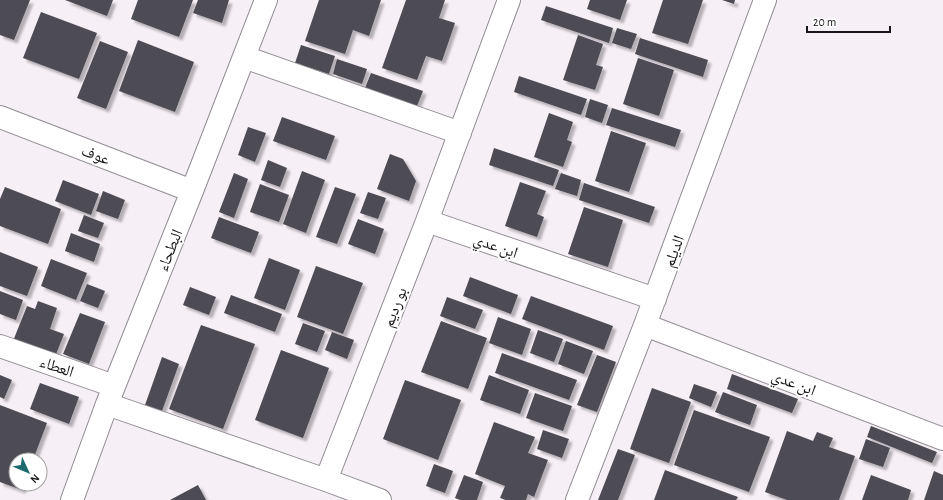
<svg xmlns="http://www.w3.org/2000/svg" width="943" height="500" font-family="'Alegreya Sans','Noto Naskh Arabic',sans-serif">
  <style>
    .building { fill: #4d4b52; filter: url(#shadow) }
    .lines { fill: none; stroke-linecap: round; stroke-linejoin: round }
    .minor-casing { stroke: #918b92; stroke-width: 24 }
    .minor { stroke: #fff; stroke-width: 22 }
    .labels { text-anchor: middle; stroke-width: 4; stroke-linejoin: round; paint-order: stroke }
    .street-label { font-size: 16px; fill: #181618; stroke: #fff }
  </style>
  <defs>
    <filter id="shadow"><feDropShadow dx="3.5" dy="3.5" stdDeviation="1" flood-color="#0004"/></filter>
  </defs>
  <rect width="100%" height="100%" fill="#f6eff6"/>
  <path class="building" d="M0,0H30L14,40L0,35Z
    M65,0H113L107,16Z
    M138,0H193L179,37L131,19Z
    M198,0H229L222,23L193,13Z
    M319,0H381L369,36L353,30L345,54L305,41Z
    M406,0H445L439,18L455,23L442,61L426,56L417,80L382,68Z
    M590,0H627L620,20L587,9Z
    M663,0H703L688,44L652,33Z
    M722,0H735L734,4Z
    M546,6L613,28L609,43L541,20Z
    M41,12L97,33L79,79L23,58Z
    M617,28L637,34L631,49L612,43Z
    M578,35L603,44L596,65L603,67L595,90L563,80Z
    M640,38L708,60L703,77L635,54Z
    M138,40L194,62L175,112L119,91Z
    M100,41L128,52L106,109L77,98Z
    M301,45L335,56L329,74L295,63Z
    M638,58L674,70L659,116L623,104Z
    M337,59L367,69L362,84L333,74Z
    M371,73L423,91L417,106L365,88Z
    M519,76L587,99L581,115L514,92Z
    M590,99L608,105L602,123L585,117Z
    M612,108L681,130L675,147L606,125Z
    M549,113L573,122L567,140L572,142L563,167L534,157Z
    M282,117L335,136L326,160L273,141Z
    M248,127L266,133L255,162L238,155Z
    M611,131L646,143L629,192L595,181Z
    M494,148L559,170L553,186L489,165Z
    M390,154L403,159L416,181L409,201L377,189Z
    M268,160L287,168L280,187L261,180Z
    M302,171L325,180L306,233L283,224Z
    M234,173L248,179L234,218L219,212Z
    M561,173L581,180L577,196L555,189Z
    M63,180L99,194L91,215L55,201Z
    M520,182L546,191L537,214L544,217L537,237L505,226Z
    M584,183L655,207L649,223L579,200Z
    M260,184L289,195L279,222L250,212Z
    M5,187L61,209L48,244L0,226V199Z
    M335,187L356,194L337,244L316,237Z
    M103,191L125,200L118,219L96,211Z
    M368,192L386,198L378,219L360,213Z
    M584,207L623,220L608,267L568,254Z
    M84,215L104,223L98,238L78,231Z
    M219,217L259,232L251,253L211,238Z
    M358,219L384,229L375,254L348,244Z
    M71,233L100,244L94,262L65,251Z
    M0,252L38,267L27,296L0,286Z
    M269,258L300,270L285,310L254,298Z
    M51,259L87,273L76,300L41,286Z
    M316,266L363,283L343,334L297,317Z
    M470,277L518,295L511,314L463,296Z
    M87,284L105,291L98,308L80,301Z
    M190,287L216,297L209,315L183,305Z
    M0,291L23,300L16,320L0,314Z
    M231,295L282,314L275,332L224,313Z
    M531,296L613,326L604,350L522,319Z
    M447,297L483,310L475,329L440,316Z
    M38,301L57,308L50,329L64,334L53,362L11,346L27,306L35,309Z
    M80,313L105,322L89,364L63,354Z
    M498,317L531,329L522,355L489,343Z
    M441,321L487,338L468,389L421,372Z
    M303,323L325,331L317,352L295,344Z
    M201,325L255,344L223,429L169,409Z
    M538,330L563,339L554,362L530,353Z
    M332,332L354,340L347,359L325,350Z
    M566,341L593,351L584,374L558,364Z
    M281,350L329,368L303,438L255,420Z
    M502,353L577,380L569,400L495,373Z
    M597,355L616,362L597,412L577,405Z
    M162,357L179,364L162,411L145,405Z
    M732,374L798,399L792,413L727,389Z
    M0,375L12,380L4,399L0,397Z
    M489,375L529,390L520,414L480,400Z
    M405,380L461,400L438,460L383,439Z
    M40,383L79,397L69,424L30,409Z
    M694,384L717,392L711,407L689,398Z
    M652,388L691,402L669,463L630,449Z
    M723,392L757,405L750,425L715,412Z
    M535,393L572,406L563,431L526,418Z
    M0,405L47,423L33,460H16V484H24L22,490L0,482Z
    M694,410L770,437L749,492L674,465Z
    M494,422L535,437L528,453L548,460L534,497L528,494L526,500H506L500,498L505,486L475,474Z
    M871,426L937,452L932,463L867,437Z
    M543,430L569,439L562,458L537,449Z
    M787,431L813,441L817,432L833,438L829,447L855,456L839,500H787L765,492Z
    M866,439L890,448L883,467L859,459Z
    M618,449L635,455L618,500H598Z
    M434,464L453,471L445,493L426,486Z
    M665,470L738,497L736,500H654Z
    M934,471L943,475V500H924Z
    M464,475L483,482L477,500H460L455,498Z
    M871,475L911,490L908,500H862Z
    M198,485L206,500H170Z"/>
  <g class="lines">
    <g class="minor-casing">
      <path id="minor" d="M244,57L460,133
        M0,117L192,191
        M427,221L655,299
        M645,325L943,439
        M0,346L114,386
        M107,404L326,480L380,500
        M326,480L427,221L509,0
        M72,500L107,404L192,191L266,0
        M577,500L645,325L765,0"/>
    </g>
    <use href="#minor" class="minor"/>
  </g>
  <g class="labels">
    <g class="street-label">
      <text transform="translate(96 154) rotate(21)" y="6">عوف</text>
      <text transform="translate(496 245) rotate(19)" y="6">ابن عدي</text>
      <text transform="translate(169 250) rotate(-68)" y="6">البطحاء</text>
      <text transform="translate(673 251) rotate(-70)" y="6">الديلم</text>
      <text transform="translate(394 307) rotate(-69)" y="6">بو رديم</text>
      <text transform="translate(57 366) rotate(19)" y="6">العطاء</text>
      <text transform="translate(794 382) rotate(21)" y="6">ابن عدي</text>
    </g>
  </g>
  <g transform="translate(28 472) rotate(134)"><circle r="19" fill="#ffffff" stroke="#a3a2a3"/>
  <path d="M0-3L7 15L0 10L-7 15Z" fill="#1d6a6d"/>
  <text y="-6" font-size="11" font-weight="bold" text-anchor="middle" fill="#181618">N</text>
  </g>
  <path d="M807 26v6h83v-6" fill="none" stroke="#181618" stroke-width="2"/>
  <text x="813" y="26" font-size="12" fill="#181618" stroke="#ffffff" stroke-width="3" paint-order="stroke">20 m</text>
</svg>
